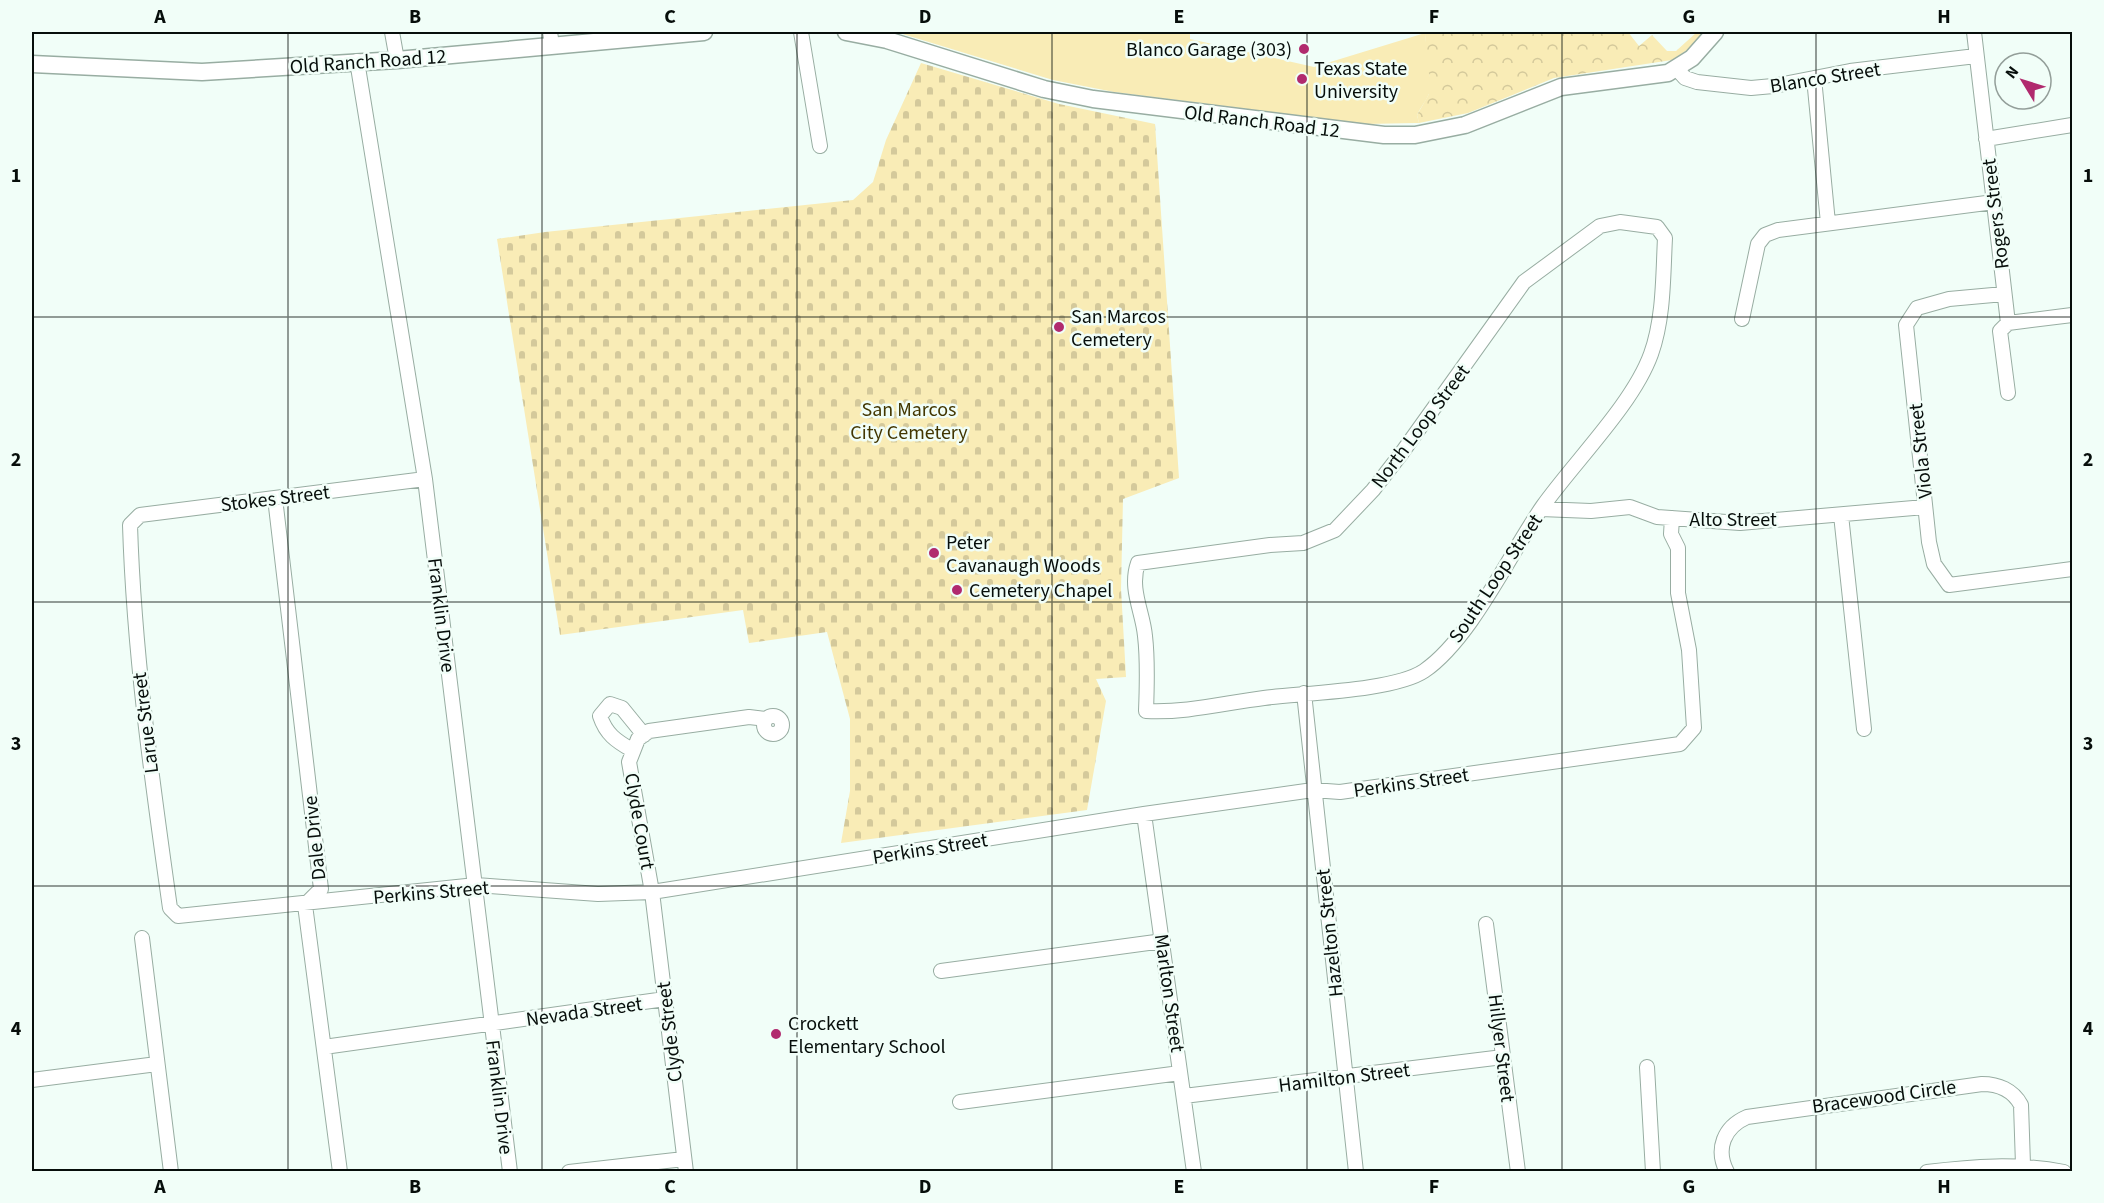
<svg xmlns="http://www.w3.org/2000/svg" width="2104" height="1203" font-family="'Source Sans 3',sans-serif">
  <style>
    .grass { fill: #f9ecb6 }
    .forest { fill: url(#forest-crowns) }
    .cemetery { fill: url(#cemetery-stones) }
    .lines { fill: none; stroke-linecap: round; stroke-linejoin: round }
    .minor-casing { stroke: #98ada2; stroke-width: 16 }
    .major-casing { stroke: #98ada2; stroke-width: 19 }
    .minor { stroke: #fff; stroke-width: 14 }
    .major { stroke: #fff; stroke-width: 16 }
    .grid { fill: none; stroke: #070e0b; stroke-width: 1.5; stroke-opacity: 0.55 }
    .poi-dot { fill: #b12a6e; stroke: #f1fef8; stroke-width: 2 }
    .labels { text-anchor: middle; stroke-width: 5; stroke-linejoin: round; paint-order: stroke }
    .poi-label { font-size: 20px; fill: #070e0b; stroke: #f1fef8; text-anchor: start }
    .street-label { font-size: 20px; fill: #070e0b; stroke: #f1fef8 }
    .park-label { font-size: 20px; fill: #423600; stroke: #f1fef8 }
    .neatline { fill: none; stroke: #070e0b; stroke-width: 2 }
    .grid-label { font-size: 20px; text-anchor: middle; font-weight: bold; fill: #070e0b }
  </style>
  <defs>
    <pattern id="forest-crowns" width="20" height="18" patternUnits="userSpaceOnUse" patternTransform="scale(1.5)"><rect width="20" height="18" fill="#f9ecb6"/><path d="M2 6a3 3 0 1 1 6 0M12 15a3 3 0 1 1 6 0" fill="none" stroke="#d4c99b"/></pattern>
    <pattern id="cemetery-stones" width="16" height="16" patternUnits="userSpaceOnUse" patternTransform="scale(1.5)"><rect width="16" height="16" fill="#f9ecb6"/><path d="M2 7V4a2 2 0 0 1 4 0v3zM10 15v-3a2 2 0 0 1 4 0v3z" fill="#d4c99b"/></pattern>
  </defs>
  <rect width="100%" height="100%" fill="#f1fef8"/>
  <path class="grass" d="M896,32H1190V39L1314,67L1425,33C1426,48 1433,82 1429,94C1426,101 1420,108 1417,115L1419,123H1415L1366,124L1114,92L1053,80Z"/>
  <path class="forest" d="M1429,32H1628L1639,46L1652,35L1667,51H1676L1697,32H1704L1687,50L1672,60L1554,78L1468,113L1419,123L1417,115L1429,94L1425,85L1430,77L1427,67L1425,33Z"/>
  <path class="cemetery" d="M921,63L1059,104L1155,124L1179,478L1123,499L1121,589L1126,677L1096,679L1106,701L1087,810L841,843L850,791V719L827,632L749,643L743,610L560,635L497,239L545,232L853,200L873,182L886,140Z"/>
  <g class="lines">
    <g class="minor-casing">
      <path id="minor" d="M392,32L397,60
        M550,32L552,45
        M801,32L820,146
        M1974,32L2008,323L2000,331L2008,393
        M357,61L425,479L510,1172
        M1677,69L1685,78L1697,82L1751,88L1773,86L1850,71L1976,56
        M1814,78L1828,223
        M1986,139L2072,125
        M1620,222L1657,227L1665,238C1663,275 1664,318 1651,354C1633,404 1575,461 1543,506C1510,553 1471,639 1424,671C1394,691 1302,693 1264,698C1224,703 1187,713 1146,711C1147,686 1148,661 1145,636C1143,612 1129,589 1138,563L1270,545L1303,543L1335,530L1373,490L1401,454L1524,282L1600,226Z
        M2004,294L1949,299L1917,308L1906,325L1929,542L1934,564L1949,585L2072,569
        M1742,319L1758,244L1765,235L1778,230L1994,202
        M2008,323L2072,315
        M425,479L140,515L130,525C134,654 152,780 170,908L178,916L476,885L598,894L652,892L1144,814L1313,790L1340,792L1680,744L1694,728L1689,650L1678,593V548L1671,534L1672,518
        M275,498L321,889L305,905L340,1172
        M1541,509L1591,511L1630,507L1657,517L1740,523L1925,507
        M1841,515L1864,729
        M1304,693L1356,1172
        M764 725a9 9 0 1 1 18 0a9 9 0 1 1-18 0Z
        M632,750C616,741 606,734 600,716L610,704L622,708L644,735
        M1144,814L1194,1172
        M1486,924L1518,1172
        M142,938L171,1172
        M941,971L1163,941
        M324,1047L665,999
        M1647,1067L1653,1172
        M32,1080L157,1064
        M1184,1096L1503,1057
        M960,1102L1180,1073
        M569,1172L684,1159
        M686,1172L652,892L629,762L638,739L649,731L749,717L766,719
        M1727,1172C1715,1149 1724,1127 1747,1117L1982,1084C1998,1084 2013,1090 2021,1105L2023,1165
        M1927,1172C1974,1166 2017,1163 2064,1172"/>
    </g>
    <g class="major-casing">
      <path id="major" d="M846,32L887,40L1044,89L1093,99L1384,135H1415L1465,125L1561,87L1668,73L1692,58L1715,32
        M32,64L202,72L397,60L704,32"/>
    </g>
    <use href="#minor" class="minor"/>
    <use href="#major" class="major"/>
  </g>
  <path class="grid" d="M288,32V1172M542,32V1172M797,32V1172M1052,32V1172M1307,32V1172M1562,32V1172M1816,32V1172M32,317H2072M32,602H2072M32,886H2072"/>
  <g class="poi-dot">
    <circle cx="1304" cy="49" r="6"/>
    <circle cx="1302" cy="79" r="6"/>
    <circle cx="1059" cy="327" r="6"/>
    <circle cx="934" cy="553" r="6"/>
    <circle cx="957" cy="590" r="6"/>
    <circle cx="776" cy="1034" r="6"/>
  </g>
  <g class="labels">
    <g class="poi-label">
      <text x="1292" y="56" text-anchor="end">Blanco Garage (303)</text>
      <text x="1314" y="75">Texas State<tspan x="1314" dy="23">University</tspan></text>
      <text x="1071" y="323">San Marcos<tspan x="1071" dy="23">Cemetery</tspan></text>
      <text x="946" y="549">Peter<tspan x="946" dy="23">Cavanaugh Woods</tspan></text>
      <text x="969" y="597">Cemetery Chapel</text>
      <text x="788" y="1030">Crockett<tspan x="788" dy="23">Elementary School</tspan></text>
    </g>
    <g class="street-label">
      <text transform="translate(368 61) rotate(-4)" y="7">Old Ranch Road 12</text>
      <text transform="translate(1825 77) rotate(-9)" y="7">Blanco Street</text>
      <text transform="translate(1262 121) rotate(7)" y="7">Old Ranch Road 12</text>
      <text transform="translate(1995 214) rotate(-97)" y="7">Rogers Street</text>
      <text transform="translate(1420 426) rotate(-53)" y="7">North Loop Street</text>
      <text transform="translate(1920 451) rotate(-96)" y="7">Viola Street</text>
      <text transform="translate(275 498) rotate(-7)" y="7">Stokes Street</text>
      <text x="1733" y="526">Alto Street</text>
      <text transform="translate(1495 578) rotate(-56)" y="7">South Loop Street</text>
      <text transform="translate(442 615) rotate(83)" y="7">Franklin Drive</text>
      <text transform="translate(145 723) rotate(-97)" y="7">Larue Street</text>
      <text transform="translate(1411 782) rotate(-8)" y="7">Perkins Street</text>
      <text transform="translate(640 821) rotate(80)" y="7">Clyde Court</text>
      <text transform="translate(314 838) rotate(-96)" y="7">Dale Drive</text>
      <text transform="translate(930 848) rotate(-9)" y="7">Perkins Street</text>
      <text transform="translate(431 892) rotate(-5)" y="7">Perkins Street</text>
      <text transform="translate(1329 933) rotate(-96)" y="7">Hazelton Street</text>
      <text transform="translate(1170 993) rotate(82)" y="7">Marlton Street</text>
      <text transform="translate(584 1011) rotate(-8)" y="7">Nevada Street</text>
      <text transform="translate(669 1032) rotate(-97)" y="7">Clyde Street</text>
      <text transform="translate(1502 1048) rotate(83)" y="7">Hillyer Street</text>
      <text transform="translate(1344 1077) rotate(-7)" y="7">Hamilton Street</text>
      <text transform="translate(1884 1096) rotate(-8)" y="7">Bracewood Circle</text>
      <text transform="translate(500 1097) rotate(83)" y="7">Franklin Drive</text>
    </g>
    <g class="park-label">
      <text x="909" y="416">San Marcos<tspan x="909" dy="23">City Cemetery</tspan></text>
    </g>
  </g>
  <rect width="2104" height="1203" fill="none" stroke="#f1fef8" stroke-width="66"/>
  <g transform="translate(2023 81) rotate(308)"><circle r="28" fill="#f1fef8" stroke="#939e99" stroke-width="1.5"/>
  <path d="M0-4.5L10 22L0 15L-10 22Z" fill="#b12a6e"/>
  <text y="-9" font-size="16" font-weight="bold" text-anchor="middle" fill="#070e0b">N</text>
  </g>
  <rect x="33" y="33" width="2038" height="1137" class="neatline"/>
  <g class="grid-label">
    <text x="160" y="23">A</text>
    <text x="415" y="23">B</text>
    <text x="670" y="23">C</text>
    <text x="925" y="23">D</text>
    <text x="1179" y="23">E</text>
    <text x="1434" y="23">F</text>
    <text x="1689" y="23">G</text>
    <text x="1944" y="23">H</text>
    <text x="16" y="182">1</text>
    <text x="2088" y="182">1</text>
    <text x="16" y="466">2</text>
    <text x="2088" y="466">2</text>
    <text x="16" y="750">3</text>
    <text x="2088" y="750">3</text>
    <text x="16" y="1035">4</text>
    <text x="2088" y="1035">4</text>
    <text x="160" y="1193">A</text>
    <text x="415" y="1193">B</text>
    <text x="670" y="1193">C</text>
    <text x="925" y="1193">D</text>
    <text x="1179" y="1193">E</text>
    <text x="1434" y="1193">F</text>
    <text x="1689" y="1193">G</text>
    <text x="1944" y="1193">H</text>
  </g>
</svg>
